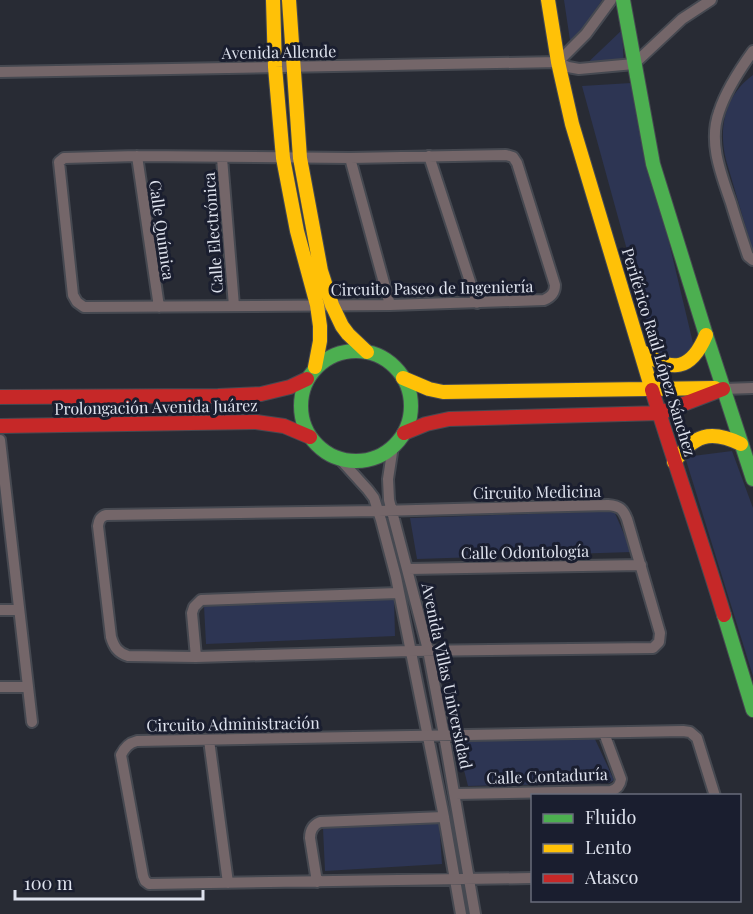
<svg xmlns="http://www.w3.org/2000/svg" width="753" height="914" font-family="'Playfair Display',serif">
  <style>
    .green { fill: #2d3553 }
    .lines { fill: none; stroke-linecap: round; stroke-linejoin: round }
    .street-casing { stroke: #464951; stroke-width: 14 }
    .fast-casing { stroke: #464951; stroke-width: 16 }
    .slow-casing { stroke: #464951; stroke-width: 16 }
    .jam-casing { stroke: #464951; stroke-width: 16 }
    .street { stroke: #746669; stroke-width: 10 }
    .fast { stroke: #4caf50; stroke-width: 14 }
    .slow { stroke: #ffc107; stroke-width: 14 }
    .jam { stroke: #c62828; stroke-width: 14 }
    .labels { text-anchor: middle; stroke-width: 6; stroke-linejoin: round; paint-order: stroke }
    .street-label { font-size: 16px; fill: #dee2ed; stroke: #1a1e2f }
  </style>
  <rect width="100%" height="100%" fill="#282b34"/>
  <path class="green" d="M564,0H602L571,47Z
    M622,30L624,67L579,71Z
    M753,75V252L726,160C718,128 725,95 753,75Z
    M631,83L693,343C690,355 681,356 670,359L655,352L582,86Z
    M732,451L753,508V676L685,457Z
    M614,511L632,552L417,559L410,518Z
    M394,598L395,636L206,644L204,606Z
    M594,737L614,780L609,783L468,786L457,742Z
    M439,821L442,864L325,871L323,828Z"/>
  <g class="lines">
    <g class="street-casing">
      <path id="street" d="M753,51C740,69 726,90 719,112C708,142 721,174 731,203C736,220 742,238 748,256L753,260
        M558,62L586,34L611,0
        M0,72L558,62L568,67L579,69L634,64L682,19L711,0
        M506,155L513,157L517,163L555,285C555,293 551,297 544,300L390,305L84,307L77,302L73,295L59,162L64,158L137,156L350,158Z
        M137,156L159,307
        M429,156L477,303
        M222,158L234,306
        M350,158L390,305
        M723,389L753,388
        M0,440L32,722
        M393,446L388,479L389,500L428,650L444,735L475,914
        M340,459L368,490L374,498L381,520L396,577L444,817L461,914
        M608,505C620,506 623,509 627,519L660,633L659,642L653,648L410,651L196,657L128,656C118,653 114,647 111,637L98,526C99,520 100,517 106,515L379,511Z
        M408,569L641,565
        M0,610H19
        M196,657L192,613L194,607L201,600L398,593
        M0,687H28
        M209,740L228,883
        M455,794L611,791C617,789 620,786 621,779L604,733
        M532,878L149,884L145,881L143,876L121,755C125,747 129,743 137,741L683,731L690,732L697,738L715,796
        M317,882L310,838C310,830 313,825 320,822L444,817"/>
    </g>
    <g class="fast-casing">
      <path id="fast" d="M623,0L653,164L706,335L753,479
        M301 406a55 55 0 1 1 110 0a55 55 0 1 1-110 0Z
        M724,615L753,710"/>
    </g>
    <g class="slow-casing">
      <path id="slow" d="M273,0L275,67L283,158L297,231L317,305L320,326V341L315,367
        M289,0L300,158L321,271L332,305L342,326L348,334L367,352
        M548,0L558,62L572,124L652,390
        M641,351C672,373 691,371 706,335
        M403,378L429,389L443,392L715,388
        M674,462C694,435 710,429 741,444"/>
    </g>
    <g class="jam-casing">
      <path id="jam" d="M652,390C675,465 701,539 724,615
        M0,397L218,396L261,394L290,387L307,379
        M0,426L256,422L284,426L310,437
        M404,433L426,424L449,419L660,413L723,389"/>
    </g>
    <use href="#street" class="street"/>
    <use href="#fast" class="fast"/>
    <use href="#slow" class="slow"/>
    <use href="#jam" class="jam"/>
  </g>
  <g class="labels">
    <g class="street-label">
      <text transform="translate(279 52) rotate(-1)" y="6">Avenida Allende</text>
      <text transform="translate(162 230) rotate(82)" y="6">Calle Química</text>
      <text transform="translate(213 233) rotate(-94)" y="6">Calle Electrónica</text>
      <text transform="translate(432 288) rotate(-1)" y="6">Circuito Paseo de Ingeniería</text>
      <text transform="translate(659 352) rotate(73)" y="6">Periférico Raúl López Sánchez</text>
      <text transform="translate(156 407) rotate(-1)" y="6">Prolongación Avenida Juárez</text>
      <text transform="translate(537 492) rotate(-1)" y="6">Circuito Medicina</text>
      <text transform="translate(525 552) rotate(-1)" y="6">Calle Odontología</text>
      <text transform="translate(447 676) rotate(78)" y="6">Avenida Villas Universidad</text>
      <text transform="translate(233 724) rotate(-1)" y="6">Circuito Administración</text>
      <text transform="translate(547 776) rotate(-2)" y="6">Calle Contaduría</text>
    </g>
  </g>
  <rect x="531" y="794" width="210" height="108" fill="#1a1e2f" stroke="#686c7b" stroke-width="1.5"/>
  <rect x="543" y="814" width="30" height="9" fill="#4caf50" stroke="#686c7b" stroke-width="1.5"/>
  <text x="585" y="824" font-size="18" fill="#dee2ed">Fluido</text>
  <rect x="543" y="844" width="30" height="9" fill="#ffc107" stroke="#686c7b" stroke-width="1.5"/>
  <text x="585" y="854" font-size="18" fill="#dee2ed">Lento</text>
  <rect x="543" y="874" width="30" height="9" fill="#c62828" stroke="#686c7b" stroke-width="1.5"/>
  <text x="585" y="884" font-size="18" fill="#dee2ed">Atasco</text>
  <path d="M15 890v9h188v-9" fill="none" stroke="#dee2ed" stroke-width="3"/>
  <text x="24" y="890" font-size="18" fill="#dee2ed" stroke="#1a1e2f" stroke-width="4.5" paint-order="stroke">100 m</text>
</svg>
